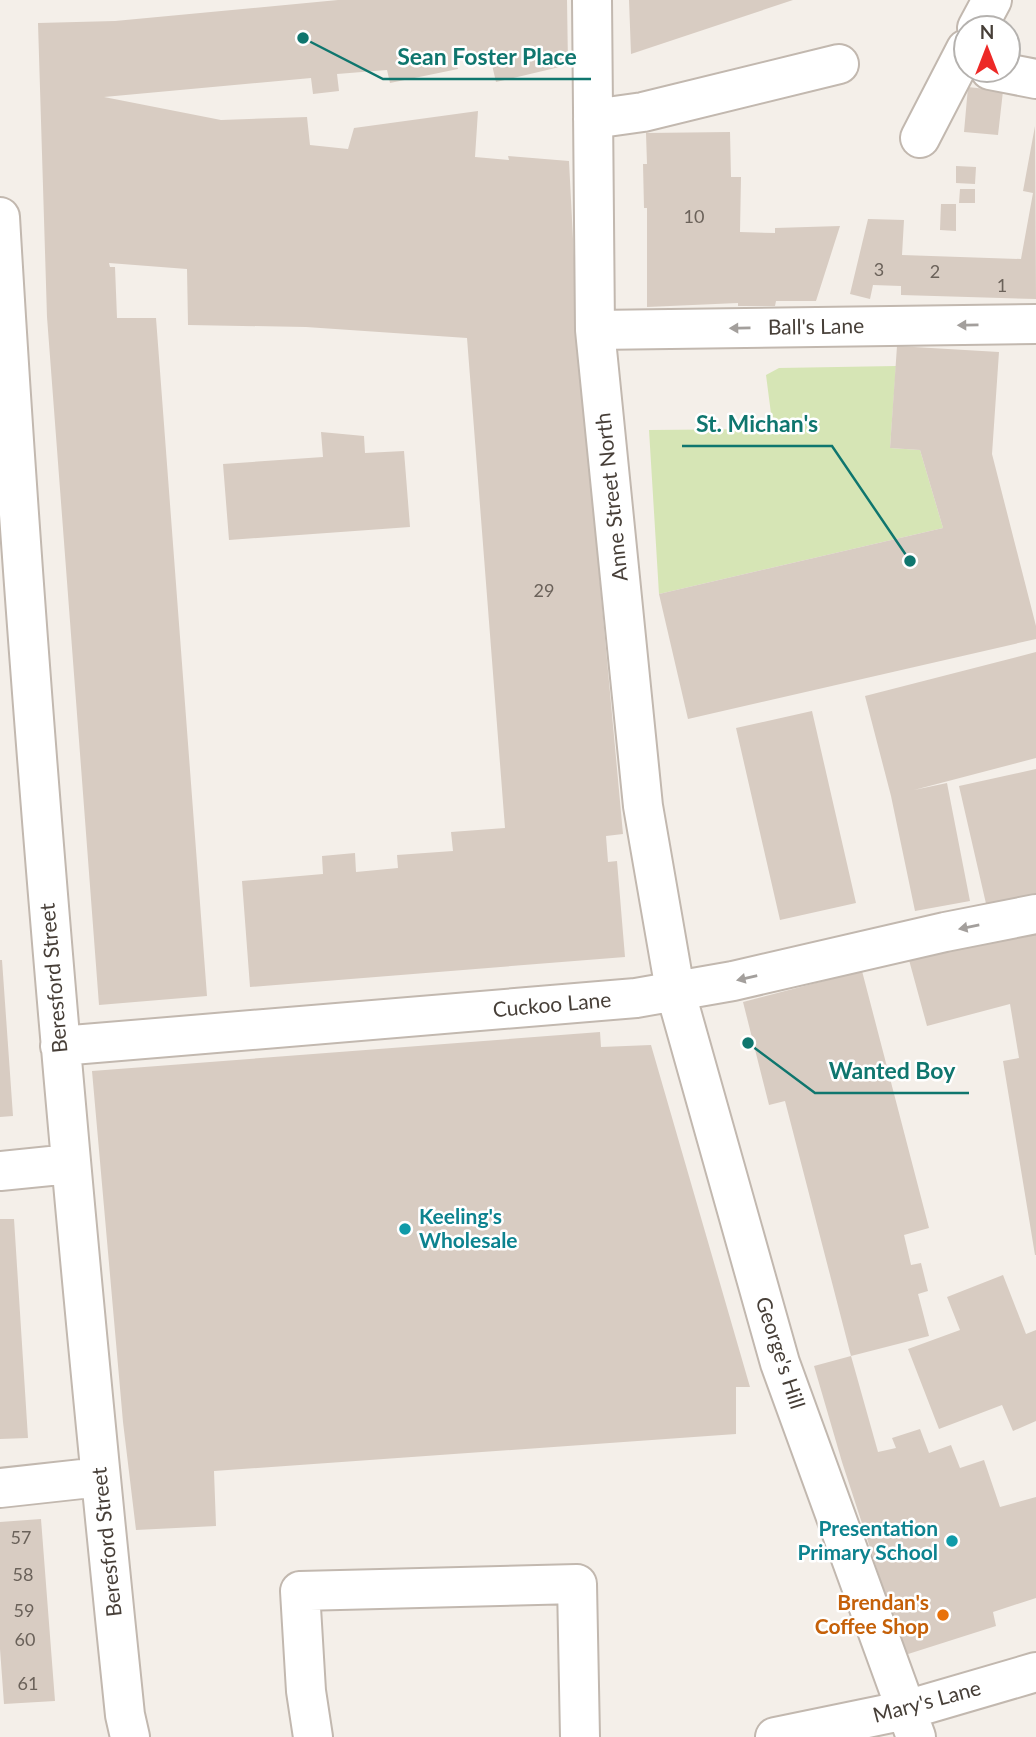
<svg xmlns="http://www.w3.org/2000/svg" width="1036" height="1737" font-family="Lato,sans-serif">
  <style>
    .green { fill: #d6e5b5 }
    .building { fill: #d8ccc2 }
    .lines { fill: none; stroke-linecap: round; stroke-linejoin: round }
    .minor-casing { stroke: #c2b8af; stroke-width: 42 }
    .minor { stroke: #fff; stroke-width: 38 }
    .oneway { fill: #a39f9c }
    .culture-dot { fill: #0f9aa8; stroke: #fff; stroke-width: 2.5 }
    .food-dot { fill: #e8710a; stroke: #fff; stroke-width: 2.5 }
    .labels { text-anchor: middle; stroke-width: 5; stroke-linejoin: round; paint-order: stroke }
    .number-label { font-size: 18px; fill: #6b625a }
    .street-label { font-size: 21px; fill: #473f38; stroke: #fff }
    .culture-label { font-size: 21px; font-weight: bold; fill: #0d838f; stroke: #fff; text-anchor: start }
    .food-label { font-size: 21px; font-weight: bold; fill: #c56008; stroke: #fff; text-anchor: end }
    .leader { fill: none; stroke: #0f766e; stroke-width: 2.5 }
    .callout-dot { fill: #0f766e; stroke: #fff; stroke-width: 2.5 }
    .callout-label { font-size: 23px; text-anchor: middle; font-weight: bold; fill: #0f766e; stroke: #fff; stroke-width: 5; stroke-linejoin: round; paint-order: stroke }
  </style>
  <rect width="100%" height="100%" fill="#f4efe9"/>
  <path class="green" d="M896,366L890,448L920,450L943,528L659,594L649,430L773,429L766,375L779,368Z"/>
  <path class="building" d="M338,0H567L568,65L496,82L489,52L455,55L458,69L390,83L387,70L337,74L339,91L313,94L311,78L104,97L221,120L307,117L310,145L348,149L354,128L478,111L475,157L509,160L508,156L569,161L579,355L623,834L606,836L608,862L617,861L625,957L250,987L242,881L323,874L322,856L355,853L356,872L398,868L397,855L453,851L451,832L505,828L467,338L306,327L188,325L187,269L109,263L110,267H115L117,318H156L207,996L99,1005L47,317L38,23L115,21Z
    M629,0H793L631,54Z
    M968,87L1003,91L998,135L964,132Z
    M1035,126L1036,299L901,295V286L873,285L870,299L850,294L868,219L904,220L902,255L1021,259L1033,193L1023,191Z
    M730,132L731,177H741L740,232L775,233V228L840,226L816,301H776L775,306H738V303L647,307V208H644L643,164H647L646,133Z
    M956,166L976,167L975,184L956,183Z
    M960,189H975V203H959Z
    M941,204H956V231L940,230Z
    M897,346L999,352L992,454L1036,626V639L688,719L659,594L943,528L920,450L890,448Z
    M321,432L364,436L365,453L404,451L410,527L229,540L223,464L323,457Z
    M1036,652V758L914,790L947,783L970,901L915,911L891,796L865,696Z
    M812,711L856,903L780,920L736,728Z
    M1036,769V897L987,908L959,786Z
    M1036,927V1255H1035L1003,1061L1019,1058L1010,1004L927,1026L909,960Z
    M0,960H2L13,1116L0,1117Z
    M862,971L929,1228L904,1235L911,1265L921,1263L928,1291L918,1294L929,1336L851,1356L785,1101L769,1105L743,1002Z
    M600,1032L601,1047L651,1045L750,1387H736V1434L214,1471L216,1526L136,1530L123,1422L92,1071Z
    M0,1219H14L28,1438L0,1439Z
    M1003,1275L1026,1334L1036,1330V1421L1013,1431L1002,1405L939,1429L908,1349L960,1330L947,1297Z
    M851,1356L878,1452L896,1448L892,1438L920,1429L929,1453L951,1445L960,1468L984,1460L1000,1507L1036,1497V1598L993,1612L996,1626L905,1655L842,1462L814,1366Z
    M41,1519L55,1701L4,1704L0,1649V1522Z"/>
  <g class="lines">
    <g class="minor-casing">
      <path id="minor" d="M592,0L595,330L643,806L675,990L780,1363L916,1737
        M977,28L992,0
        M990,70L1036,79
        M593,119L643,112L839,64
        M920,138L966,49
        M0,217C29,717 73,1216 125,1715L130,1737
        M595,330L1036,324
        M60,1046L636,998L733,981L945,932L1036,914
        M0,1171L70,1164
        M0,1488L100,1477
        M313,1737L306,1691L300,1591L577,1584L580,1737
        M775,1737L906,1710L1036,1672"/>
    </g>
    <use href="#minor" class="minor"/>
  </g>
  <defs><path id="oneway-solid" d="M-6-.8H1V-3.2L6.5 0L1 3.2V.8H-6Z" transform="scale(1.75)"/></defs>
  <g class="oneway">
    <use href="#oneway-solid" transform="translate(968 325) rotate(179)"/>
    <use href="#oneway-solid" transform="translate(740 328) rotate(179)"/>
    <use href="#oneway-solid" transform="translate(969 927) rotate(169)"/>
    <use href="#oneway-solid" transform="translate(747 978) rotate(167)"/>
  </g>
  <g class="culture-dot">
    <circle cx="405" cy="1229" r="7"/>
    <circle cx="952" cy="1541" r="7"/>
  </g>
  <circle class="food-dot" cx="943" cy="1615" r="7"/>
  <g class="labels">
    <g class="number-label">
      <text x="694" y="223">10</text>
      <text x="879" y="276">3</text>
      <text x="935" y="278">2</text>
      <text x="1002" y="292">1</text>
      <text x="544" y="597">29</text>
      <text x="21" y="1544">57</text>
      <text x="23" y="1581">58</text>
      <text x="24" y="1617">59</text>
      <text x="25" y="1646">60</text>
      <text x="28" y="1690">61</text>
    </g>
    <g class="street-label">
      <text transform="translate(816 327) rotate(-1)" y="7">Ball's Lane</text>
      <text transform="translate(612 497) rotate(-96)" y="7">Anne Street North</text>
      <text transform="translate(54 978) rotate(-95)" y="7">Beresford Street</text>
      <text transform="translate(552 1005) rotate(-5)" y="7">Cuckoo Lane</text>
      <text transform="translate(780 1353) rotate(72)" y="7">George's Hill</text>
      <text transform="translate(107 1542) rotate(-96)" y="7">Beresford Street</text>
      <text transform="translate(927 1702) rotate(-15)" y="7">Mary's Lane</text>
    </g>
    <g class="culture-label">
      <text x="419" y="1224">Keeling's<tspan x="419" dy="24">Wholesale</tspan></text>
      <text x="938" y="1536" text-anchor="end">Presentation<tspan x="938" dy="24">Primary School</tspan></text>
    </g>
    <g class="food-label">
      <text x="929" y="1610">Brendan's<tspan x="929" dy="24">Coffee Shop</tspan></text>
    </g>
  </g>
  <path class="leader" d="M303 38L383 79H591M910 561L832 446H682M748 1043L815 1093H969"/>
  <g class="callout-dot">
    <circle cx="303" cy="38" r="7"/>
    <circle cx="910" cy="561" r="7"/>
    <circle cx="748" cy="1043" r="7"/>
  </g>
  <g class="callout-label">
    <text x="487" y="65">Sean Foster Place</text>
    <text x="757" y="432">St. Michan's</text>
    <text x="892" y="1079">Wanted Boy</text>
  </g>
  <g transform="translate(987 49)"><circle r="33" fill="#ffffff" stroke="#b5b2af" stroke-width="2"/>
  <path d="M0-5L12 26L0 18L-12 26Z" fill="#ed2927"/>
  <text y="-10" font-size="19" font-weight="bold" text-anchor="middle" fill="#473f38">N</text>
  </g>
</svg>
